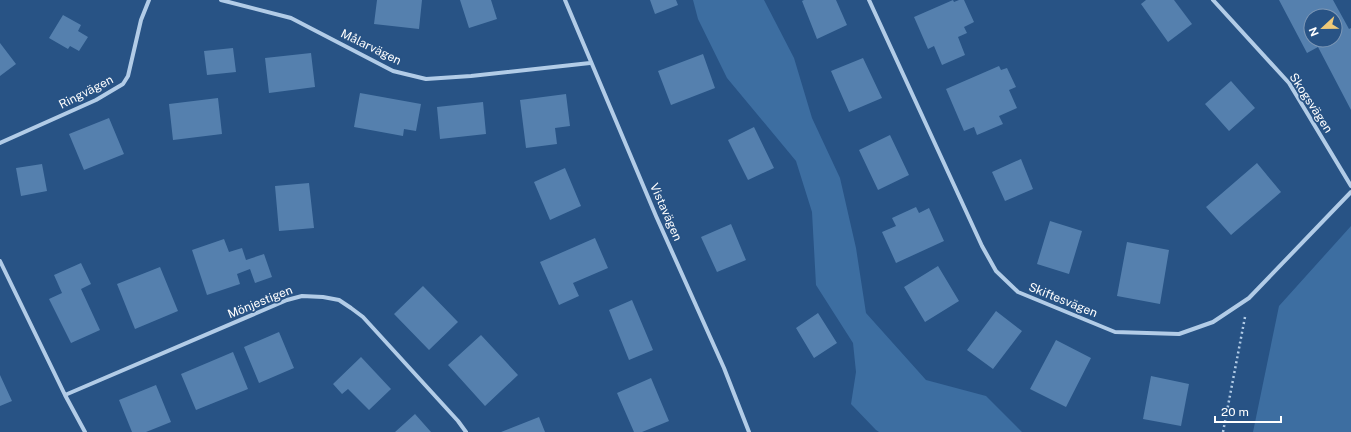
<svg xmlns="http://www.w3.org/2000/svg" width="1351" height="432" font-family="'Public Sans',sans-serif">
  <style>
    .green { fill: #3d6ea1 }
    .building { fill: #5580ae; fill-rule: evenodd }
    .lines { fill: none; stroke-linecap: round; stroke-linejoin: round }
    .path { stroke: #b2cce7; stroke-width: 2.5; stroke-dasharray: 2 3; stroke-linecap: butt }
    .street { stroke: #b2cce7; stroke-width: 4 }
    .labels { text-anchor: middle; stroke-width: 3.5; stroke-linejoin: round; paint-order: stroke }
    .street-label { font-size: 12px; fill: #fff; stroke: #285385 }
  </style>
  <rect width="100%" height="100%" fill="#285385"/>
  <path class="green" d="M693,0H764L794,58L812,118L840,178L856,248L866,313L926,380L986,396L1022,432H879L876,430L851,404L856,372L853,343L816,285L812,212L796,161L727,78L698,19Z
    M1351,226V432H1253L1279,306Z"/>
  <path class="building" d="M377,0H422L419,29L374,24Z
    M460,0H491L497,19L469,28Z
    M650,0H676L678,5L655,14Z
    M804,0H836L847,25L817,39L802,1Z
    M953,0L954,2L959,0H964L974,22L964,27L967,33L958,37L965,55L942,65L934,46L928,49L914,17Z
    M1146,0H1174L1192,24L1168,42L1141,4Z
    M1279,0H1333L1349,29L1351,28V110L1318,47L1307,53ZM1311,16H1335V40H1311Z
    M63,15L81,25L78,31L88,37L79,51L70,46L68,49L49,38Z
    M0,43L16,64L0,76Z
    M233,48L236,72L207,75L204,51Z
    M311,53L315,87L269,93L265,58Z
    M703,54L715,88L671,105L658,71Z
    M863,58L882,98L849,112L831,71Z
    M999,66L1001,70L1007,68L1016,87L1009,90L1017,108L999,116L1003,124L977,135L974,127L964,131L946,89Z
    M1231,81L1255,108L1229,131L1205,104Z
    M360,93L421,104L416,131L404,129L403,136L354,127Z
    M566,94L570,126L555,128L557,144L526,148L520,100Z
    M218,98L222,134L173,140L169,104Z
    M483,102L486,134L440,139L437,107Z
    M109,118L124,154L84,170L69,134Z
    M754,127L774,168L748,180L728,140Z
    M890,135L909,175L878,190L859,150Z
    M1021,159L1033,189L1005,201L992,172Z
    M1257,163L1281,192L1231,235L1206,207Z
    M42,164L47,191L21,196L16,168Z
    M565,168L581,206L550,220L534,182Z
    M309,183L314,228L279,231L275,186Z
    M916,207L919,213L929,208L944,241L896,263L882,232L896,226L892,218Z
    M1050,221L1082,231L1069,274L1037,264Z
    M731,224L746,260L717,272L701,237Z
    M595,238L608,268L573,283L579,296L559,305L540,262Z
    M224,239L229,252L242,248L246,260L264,254L272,277L255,283L250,269L237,274L240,284L207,295L192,250Z
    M1127,242L1169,250L1160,304L1117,296Z
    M81,263L91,284L81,289L100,330L71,343L49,299L62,293L54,275Z
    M938,266L959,301L925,322L904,287Z
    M160,267L178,311L135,329L117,284Z
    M423,286L458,322L429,350L394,314Z
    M632,300L653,350L629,360L609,310Z
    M996,311L1022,331L993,369L967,350Z
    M818,313L837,343L814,358L796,328Z
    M279,332L294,368L259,383L244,347Z
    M481,335L518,375L485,406L448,365Z
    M1056,340L1091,358L1066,407L1030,389Z
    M233,352L248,389L196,410L181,374Z
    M361,357L391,389L369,410L348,389L342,394L333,384Z
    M0,375L12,401L0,406Z
    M1151,376L1189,384L1181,426L1143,419Z
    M651,378L669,421L642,432H634L617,393Z
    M156,385L171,422L146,432H132L119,400Z
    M415,414L431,432H395Z
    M539,417L545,432H501Z"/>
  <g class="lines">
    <path class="path" d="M1223,432L1245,317"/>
    <path class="street" d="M221,0L291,18L393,71L426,79L471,76L590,63
      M565,0L656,216L724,368L749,432
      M869,0L982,246L996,271L1018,292L1115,332L1179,334L1213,322L1249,298L1351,192
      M1213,0L1289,83L1351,186
      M0,143L96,100L123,84L128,76L141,20L149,0
      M0,261L65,395L85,432
      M65,395L287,300L302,296L323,297L339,300L351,308L363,317L458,421L466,432"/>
  </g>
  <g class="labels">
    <g class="street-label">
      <text transform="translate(371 47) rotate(26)" y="4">Målarvägen</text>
      <text transform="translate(86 92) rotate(-27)" y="4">Ringvägen</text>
      <text transform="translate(1311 103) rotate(57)" y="4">Skogsvägen</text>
      <text transform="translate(666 212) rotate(66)" y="4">Vistavägen</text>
      <text transform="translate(1063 300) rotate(22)" y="4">Skiftesvägen</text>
      <text transform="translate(260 302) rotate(-22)" y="4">Mönjestigen</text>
    </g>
  </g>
  <g transform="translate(1323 28) rotate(248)"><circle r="19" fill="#285385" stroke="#7e98b6"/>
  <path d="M0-3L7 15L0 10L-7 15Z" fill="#efc978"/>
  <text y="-6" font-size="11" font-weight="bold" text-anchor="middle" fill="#ffffff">N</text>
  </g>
  <path d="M1215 416v6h66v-6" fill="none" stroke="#ffffff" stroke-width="2"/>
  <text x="1221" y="416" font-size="12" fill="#ffffff" stroke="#285385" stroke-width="3" paint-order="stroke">20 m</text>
</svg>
